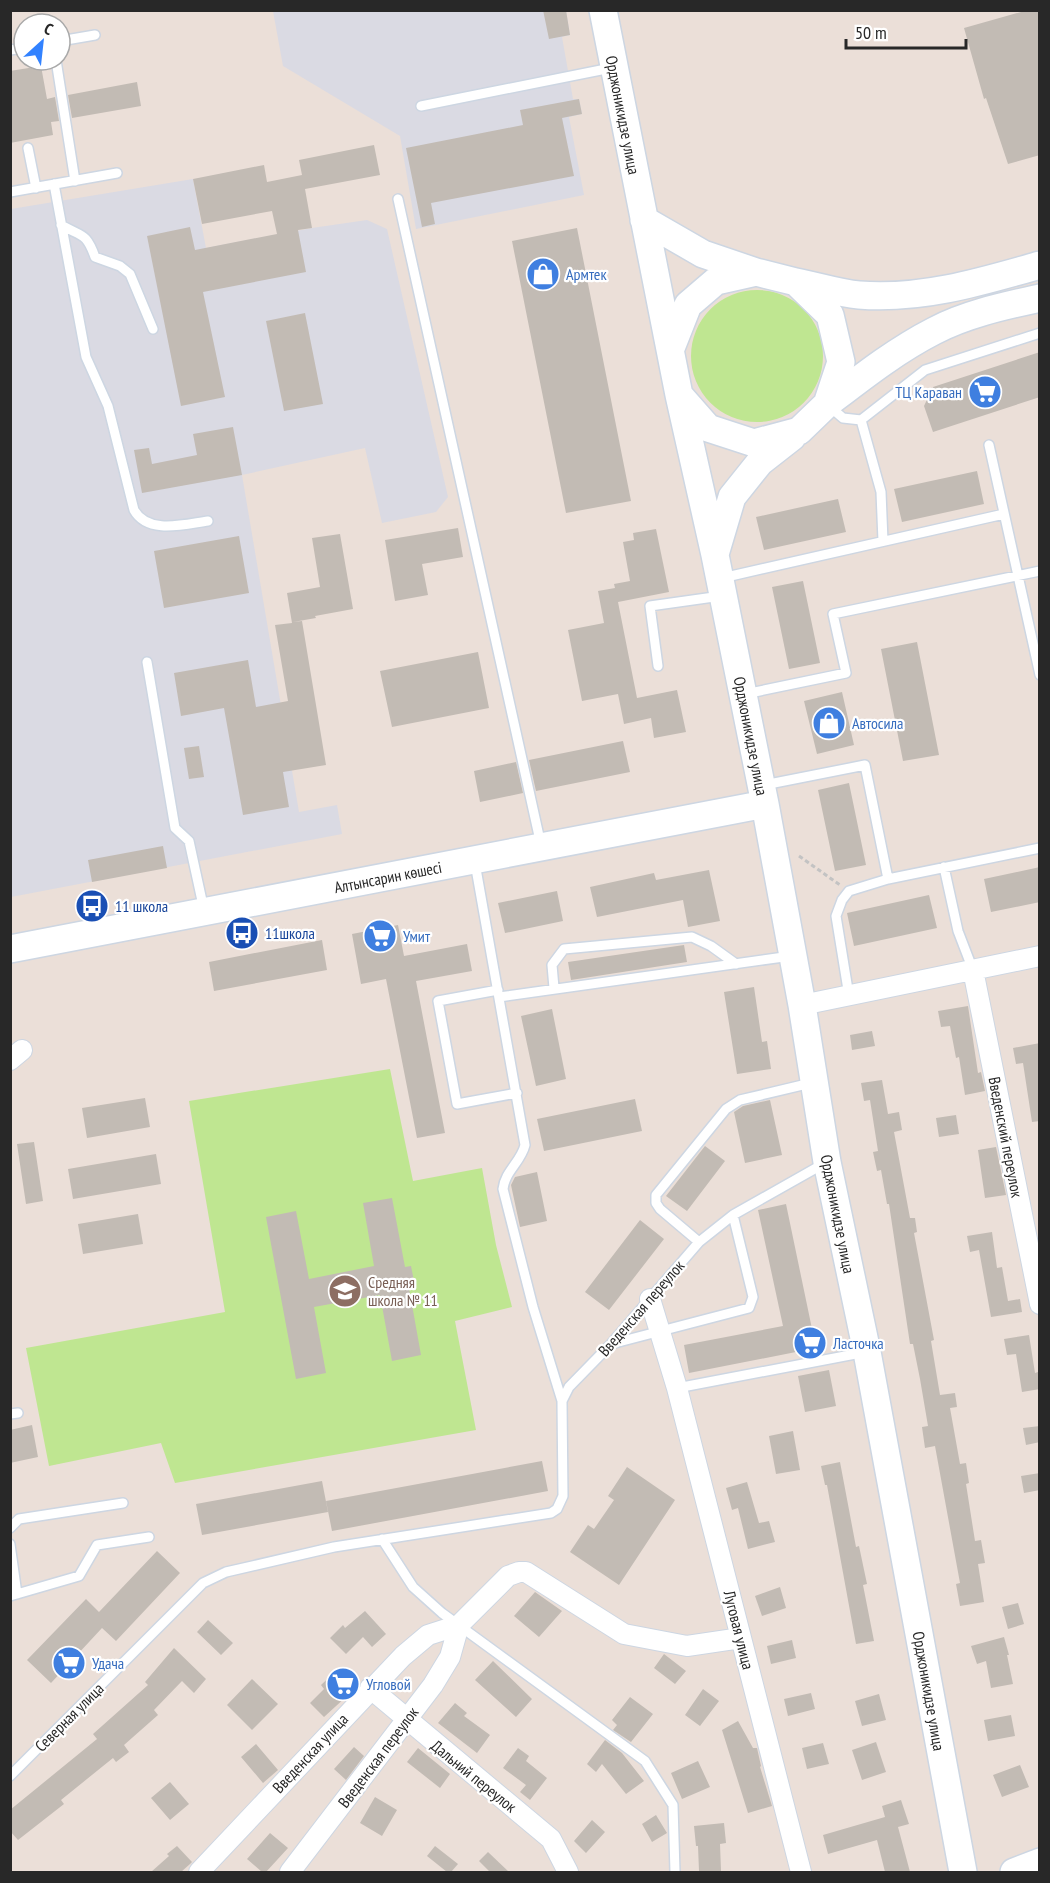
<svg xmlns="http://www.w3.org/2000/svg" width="1050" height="1883" font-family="'PT Sans Narrow',sans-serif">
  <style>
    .industrial { fill: #dadae3 }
    .green { fill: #bfe691 }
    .building { fill: #c2bbb4 }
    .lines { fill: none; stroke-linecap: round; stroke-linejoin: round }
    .lane-casing { stroke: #cdd6e2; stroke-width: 12 }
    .street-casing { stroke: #cdd6e2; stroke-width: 22 }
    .secondary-casing { stroke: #cdd6e2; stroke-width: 30 }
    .path { stroke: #c3c3c3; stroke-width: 3; stroke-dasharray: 4.5 3; stroke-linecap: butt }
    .lane { stroke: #fff; stroke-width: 9 }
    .street { stroke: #fff; stroke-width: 20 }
    .secondary { stroke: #fff; stroke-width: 27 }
    .labels { text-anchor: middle; stroke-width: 4.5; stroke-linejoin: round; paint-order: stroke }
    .street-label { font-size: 16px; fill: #282828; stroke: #fff }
    .shop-label { font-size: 16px; fill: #366cbe; stroke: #fff; text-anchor: start }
    .transit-label { font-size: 16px; fill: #164399; stroke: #fff; text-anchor: start }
    .education-label { font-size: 16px; fill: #785e54; stroke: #fff; text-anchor: start }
  </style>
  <rect width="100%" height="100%" fill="#ebdfd8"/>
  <path class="industrial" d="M273,11H566L570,35L562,37L573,99H579L582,114L569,117L584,195L416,229L400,136L283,66Z
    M193,179L206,248L312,228L367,220L387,229L448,497L436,512L382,523L365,448L242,475L299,812L337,805L342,834L11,897V209Z"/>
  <path class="green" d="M691 356a66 66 0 1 1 132 0a66 66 0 1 1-132 0Z
    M390,1069L413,1181L482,1168L496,1245L512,1307L455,1321L476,1430L175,1483L161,1443L49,1466L26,1348L225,1312L189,1101Z"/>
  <path class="building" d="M543,10H566L570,35L549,39Z
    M1028,10H1040V155L1008,164L986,98L984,99L964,28Z
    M41,66L47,99L55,97L59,121L51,122L53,135L10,143V71Z
    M137,82L141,106L72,118L68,95Z
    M579,99L582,114L562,118L574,176L431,203L435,224L422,227L406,148L523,125L520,110Z
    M374,145L380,175L305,189L312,228L298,230L306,272L203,292L225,397L181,406L147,236L190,227L195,250L277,234L272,211L202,224L193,179L264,165L267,182L302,175L299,160Z
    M577,228L631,501L566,513L512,241Z
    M305,313L323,404L284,411L266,321Z
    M1040,352V397L933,432L924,406L933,387Z
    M233,427L242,475L142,493L134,450L149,448L152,464L197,455L193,434Z
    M977,471L984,504L902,522L894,489Z
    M838,499L846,532L764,550L756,517Z
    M458,528L463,557L422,564L428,595L395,601L385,540Z
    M656,529L669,592L618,602L637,698L677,690L686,732L654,738L651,718L624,724L618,694L582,701L568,630L604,623L598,591L615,588L614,584L630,581L623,542L634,540L633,533Z
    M340,534L353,609L315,616L316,618L293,622L302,621L326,765L283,772L289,807L243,815L224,708L181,716L174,673L248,660L256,707L288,701L275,625L292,623L287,593L320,587L312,538Z
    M239,536L249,593L164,608L154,551Z
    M803,581L820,663L789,669L772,587Z
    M917,642L939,755L903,761L881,649Z
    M478,652L489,708L392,727L380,671Z
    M842,692L854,745L817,754L804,701Z
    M623,741L630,772L536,791L529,760Z
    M199,746L204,777L189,779L184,748Z
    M516,762L523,793L480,802L474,771Z
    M849,783L866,865L835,871L818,790Z
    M163,846L167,868L92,882L88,860Z
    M1040,867V902L991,912L984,879Z
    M709,870L720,921L688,927L683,900L597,917L590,887L654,873L656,880Z
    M557,891L563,921L505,933L498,903Z
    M929,895L937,928L854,946L847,913Z
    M398,925L404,956L467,944L472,971L416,981L445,1133L417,1138L386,979L361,984L352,934Z
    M322,940L327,970L214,991L209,962Z
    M684,945L687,962L571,980L568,962Z
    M754,987L762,1042L767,1041L771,1069L737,1074L724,992Z
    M968,1006L978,1073L981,1072L985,1091L965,1095L959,1057L956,1058L950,1026L941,1027L938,1011Z
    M552,1009L566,1079L536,1086L521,1016Z
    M872,1031L875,1046L852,1050L850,1035Z
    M1040,1043V1121L1032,1122L1023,1063L1016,1064L1013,1048Z
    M882,1080L888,1114L899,1112L902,1130L894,1132L910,1218H915L917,1232L914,1233L934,1340L931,1341L940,1395L955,1393L957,1407L950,1408L960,1464L966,1463L969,1483L966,1484L975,1541L981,1540L985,1563L978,1564L984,1602L960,1606L956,1584L960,1583L935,1446L925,1448L922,1427L928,1426L920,1379L913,1344H910L889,1204H887L881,1170L877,1171L873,1152L878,1151L870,1100L864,1101L861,1083Z
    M145,1098L150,1127L87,1138L82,1108Z
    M635,1099L642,1131L544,1151L537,1119Z
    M770,1100L782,1155L745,1163L734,1112L743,1106Z
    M956,1115L959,1134L939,1137L936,1118Z
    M34,1142L43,1201L26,1204L17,1144Z
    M705,1146L725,1161L687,1211L666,1196Z
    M996,1147L1006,1195L985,1198L978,1150Z
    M156,1154L161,1184L73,1199L68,1169Z
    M537,1172L547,1221L520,1227L511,1185L515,1177Z
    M392,1198L405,1267L411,1266L415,1286L409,1288L421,1355L392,1361L380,1295L314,1307L326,1373L296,1379L266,1217L296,1211L309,1279L374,1266L363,1203Z
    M786,1204L816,1348L689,1373L684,1345L783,1326L758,1210Z
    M138,1214L143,1244L83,1254L78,1224Z
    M640,1220L664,1239L609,1310L585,1292Z
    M992,1232L997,1268L1002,1267L1008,1301L1020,1299L1022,1312L991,1317L979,1250L970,1252L967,1236Z
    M1029,1335L1035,1373L1038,1372L1040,1389L1022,1392L1016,1354L1007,1355L1004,1339Z
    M829,1370L836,1406L805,1412L798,1376Z
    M32,1425L38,1457L10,1463V1430Z
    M1040,1426V1442L1026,1445L1023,1428Z
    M793,1431L800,1470L776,1474L769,1436Z
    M542,1461L548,1491L332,1531L326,1501Z
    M840,1462L856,1547L859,1546L867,1584L863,1585L874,1641L856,1644L827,1485H825L821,1466Z
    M627,1467L675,1500L619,1585L570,1552L588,1525L594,1529L614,1500L608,1496Z
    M1040,1473V1490L1024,1493L1021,1476Z
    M322,1481L328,1512L202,1535L196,1504Z
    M747,1482L759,1523L769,1521L775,1542L748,1549L738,1508L732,1510L726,1488Z
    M157,1551L180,1573L116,1641L102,1628L51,1683L27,1660L86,1599L99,1612Z
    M780,1587L786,1608L762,1616L755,1596Z
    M535,1592L562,1611L539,1637L514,1616Z
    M1018,1603L1024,1624L1008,1629L1002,1607Z
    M365,1611L386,1634L372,1647L363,1637L346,1654L330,1638L343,1625L345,1628Z
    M208,1620L233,1643L221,1655L197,1632Z
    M1004,1637L1009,1655H1007L1013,1684L991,1688L986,1661L977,1664L971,1646Z
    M792,1640L796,1658L771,1664L767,1646Z
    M174,1648L206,1679L194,1693L182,1681L154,1710L158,1715L124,1745L129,1752L116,1762L113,1758L61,1800L64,1804L18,1840L10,1831V1810L97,1739L93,1734L148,1685L145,1682Z
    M664,1654L686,1671L675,1684L654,1668Z
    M493,1661L532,1699L516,1717L475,1680Z
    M340,1667L358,1686L324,1717L310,1703L324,1689L321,1685Z
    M252,1679L278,1704L252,1730L227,1705Z
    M703,1689L719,1701L700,1726L685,1715Z
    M811,1693L815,1709L788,1716L784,1699Z
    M879,1694L886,1720L862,1726L855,1701Z
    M630,1697L653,1714L631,1742L613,1730L617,1725L612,1720Z
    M455,1703L467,1713L464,1716L490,1735L477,1753L438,1723Z
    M1011,1715L1015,1736L988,1741L984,1720Z
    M738,1721L753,1748H757L761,1766L760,1767L772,1806L748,1813L722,1730Z
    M605,1740L622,1753L644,1781L626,1794L602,1764L596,1772L587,1764Z
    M876,1742L886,1772L862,1780L852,1750Z
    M823,1743L829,1764L807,1769L802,1748Z
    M256,1744L278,1770L263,1783L241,1757Z
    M354,1747L364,1756L346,1780L334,1769Z
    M418,1748L450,1774L440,1788L407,1762Z
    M518,1748L529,1756L526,1761L547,1778L530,1800L520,1792L526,1785L503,1768Z
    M698,1761L710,1787L682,1799L671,1773Z
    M1020,1765L1029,1787L1002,1797L993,1775Z
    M170,1782L189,1804L170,1820L151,1798Z
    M375,1797L397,1810L382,1836L360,1823Z
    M901,1800L909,1824L898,1827L910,1872H885L877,1840L828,1854L823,1835L885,1817L882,1806Z
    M656,1815L667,1833L652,1842L642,1824Z
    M592,1820L605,1832L586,1853L574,1841Z
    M724,1823L726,1843L720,1844L721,1871H699L698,1846H696L694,1826Z
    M270,1833L288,1848L266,1872H262L247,1859Z
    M177,1846L192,1862L190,1864L181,1872H151L169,1856L167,1854Z
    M435,1846L458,1864L451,1872H447L427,1856Z
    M488,1852L509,1872H490L479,1861Z"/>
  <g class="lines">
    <g class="lane-casing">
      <path id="lane" d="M60,41L95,35
        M10,50L24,48
        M56,60L75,181
        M421,106L611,68
        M28,148L36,188
        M54,184L86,357L108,406L134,510C148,535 185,524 208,521
        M10,192L117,173
        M398,199L541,845
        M61,225C82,237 86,232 95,257L120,266L130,274L153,329
        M829,406L843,418L861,420L925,370L1040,333
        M861,420L881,492L883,541
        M989,445L1040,675
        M722,578L1004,514
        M147,662L175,828L189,841L204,910
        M658,666L650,606L721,596
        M745,694L846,673L833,614L1040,571
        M764,785L865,765L888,879
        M475,863L525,1145C521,1162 505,1171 503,1189L533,1307L562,1401
        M944,867L958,931L973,970
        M554,988L552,965L564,949L692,937L711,946L736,964
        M498,990L438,1001L457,1104L517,1093
        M849,996L836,916L842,900L849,891L888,879L1040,848
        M499,997L791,956
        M699,1242L660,1209L656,1203V1195L726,1109L740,1100L811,1083
        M611,1344L749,1308L753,1297L733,1215
        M677,1388L866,1352
        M10,1414L18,1413
        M10,1528L19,1519L123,1503
        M382,1539L413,1587L442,1613L645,1761L673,1805L675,1872
        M10,1544L17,1594
        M10,1596L79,1576L97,1545L149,1537
        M10,1776L203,1583L226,1572L334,1547L551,1513L557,1509L563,1496L562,1401L569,1387L611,1344L699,1242L733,1215L825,1163"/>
    </g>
    <g class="street-casing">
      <path id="street" d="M973,970L1040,1304
        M802,1005L1040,956
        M10,1060L22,1050
        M650,1299L677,1388L801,1872
        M370,1688L551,1839L568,1872
        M199,1872L403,1656L428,1635L459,1625
        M290,1872L433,1685L450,1657L459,1625L508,1576L519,1572H526L624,1634L687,1646L741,1638"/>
    </g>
    <g class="secondary-casing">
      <path id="secondary" d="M603,10L679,395L708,428L754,443L799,431L827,404L841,362L830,315L796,282L756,272L716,281L688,305L671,348
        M644,220L703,254L756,272
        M796,282C817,286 838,293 859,295C921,300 981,282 1040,265
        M679,395L715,555L765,804L802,1005L827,1162L867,1352L963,1872
        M827,404C861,378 895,351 934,331C966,314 1004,306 1040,298
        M716,551L732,497L760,462L792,437
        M10,949L765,804
        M1014,1872L1040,1862"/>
    </g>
    <path class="path" d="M799,856L840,885"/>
    <use href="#lane" class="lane"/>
    <use href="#street" class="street"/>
    <use href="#secondary" class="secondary"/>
  </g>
  <defs>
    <g id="shop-disc" transform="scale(1.725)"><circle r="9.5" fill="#3f7fe0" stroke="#fff"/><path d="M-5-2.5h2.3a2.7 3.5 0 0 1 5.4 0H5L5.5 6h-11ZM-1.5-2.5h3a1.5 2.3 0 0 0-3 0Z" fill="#fff"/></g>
    <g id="supermarket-disc" transform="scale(1.725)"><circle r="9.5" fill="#3f7fe0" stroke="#fff"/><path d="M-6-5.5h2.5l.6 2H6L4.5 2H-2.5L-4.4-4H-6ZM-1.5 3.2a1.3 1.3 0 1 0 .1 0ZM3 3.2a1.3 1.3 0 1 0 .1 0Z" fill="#fff"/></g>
    <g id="bus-disc" transform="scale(1.725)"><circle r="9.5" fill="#1a4fb4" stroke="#fff"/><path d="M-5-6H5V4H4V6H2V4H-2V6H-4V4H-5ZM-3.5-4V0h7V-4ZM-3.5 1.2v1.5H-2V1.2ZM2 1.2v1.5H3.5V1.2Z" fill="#fff"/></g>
    <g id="school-disc" transform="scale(1.725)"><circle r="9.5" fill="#8d6e63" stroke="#fff"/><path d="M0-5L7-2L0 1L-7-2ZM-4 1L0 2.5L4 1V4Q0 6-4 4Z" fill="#fff"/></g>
  </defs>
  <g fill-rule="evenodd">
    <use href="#shop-disc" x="543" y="274"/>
    <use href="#supermarket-disc" x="985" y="392"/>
    <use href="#shop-disc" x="829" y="723"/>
    <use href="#bus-disc" x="92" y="906"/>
    <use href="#bus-disc" x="242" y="933"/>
    <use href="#supermarket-disc" x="380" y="936"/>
    <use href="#school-disc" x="345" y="1291"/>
    <use href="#supermarket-disc" x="810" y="1343"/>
    <use href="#supermarket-disc" x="69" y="1663"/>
    <use href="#supermarket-disc" x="343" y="1684"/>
  </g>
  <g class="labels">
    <g class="street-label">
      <text transform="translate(623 115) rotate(79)" y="6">Орджоникидзе улица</text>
      <text transform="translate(751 736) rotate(79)" y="6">Орджоникидзе улица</text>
      <text transform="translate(388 877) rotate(-11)" y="6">Алтынсарин көшесі</text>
      <text transform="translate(1006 1137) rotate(79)" y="6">Введенский переулок</text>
      <text transform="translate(838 1214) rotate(79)" y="6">Орджоникидзе улица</text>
      <text transform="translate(641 1308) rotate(-49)" y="6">Введенская переулок</text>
      <text transform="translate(739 1630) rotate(76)" y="6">Луговая улица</text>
      <text transform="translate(929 1691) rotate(80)" y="6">Орджоникидзе улица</text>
      <text transform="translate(69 1717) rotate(-45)" y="6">Северная улица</text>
      <text transform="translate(310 1753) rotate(-47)" y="6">Введенская улица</text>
      <text transform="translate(378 1757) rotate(-53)" y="6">Введенская переулок</text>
      <text transform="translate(474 1776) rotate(39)" y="6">Дальний переулок</text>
    </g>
    <g class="shop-label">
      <text x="566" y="280">Армтек</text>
      <text x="962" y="398" text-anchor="end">ТЦ Караван</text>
      <text x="852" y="729">Автосила</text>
      <text x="403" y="942">Умит</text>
      <text x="833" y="1349">Ласточка</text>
      <text x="92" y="1669">Удача</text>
      <text x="366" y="1690">Угловой</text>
    </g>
    <g class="transit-label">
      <text x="115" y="912">11 школа</text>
      <text x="265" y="939">11школа</text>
    </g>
    <g class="education-label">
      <text x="368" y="1288">Средняя<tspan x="368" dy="18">школа № 11</tspan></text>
    </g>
  </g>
  <rect width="1050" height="1883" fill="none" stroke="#282828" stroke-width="24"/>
  <g transform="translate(42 42) rotate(27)"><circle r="28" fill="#ffffff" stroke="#a9a9a9" stroke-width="1.5"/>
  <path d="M0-4.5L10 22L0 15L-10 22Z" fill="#3282ff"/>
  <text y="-9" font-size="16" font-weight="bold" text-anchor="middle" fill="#282828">С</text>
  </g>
  <path d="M846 39v9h120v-9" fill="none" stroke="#282828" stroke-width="3"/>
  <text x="855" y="39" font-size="18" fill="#282828" stroke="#ffffff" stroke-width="4.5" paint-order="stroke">50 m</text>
</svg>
